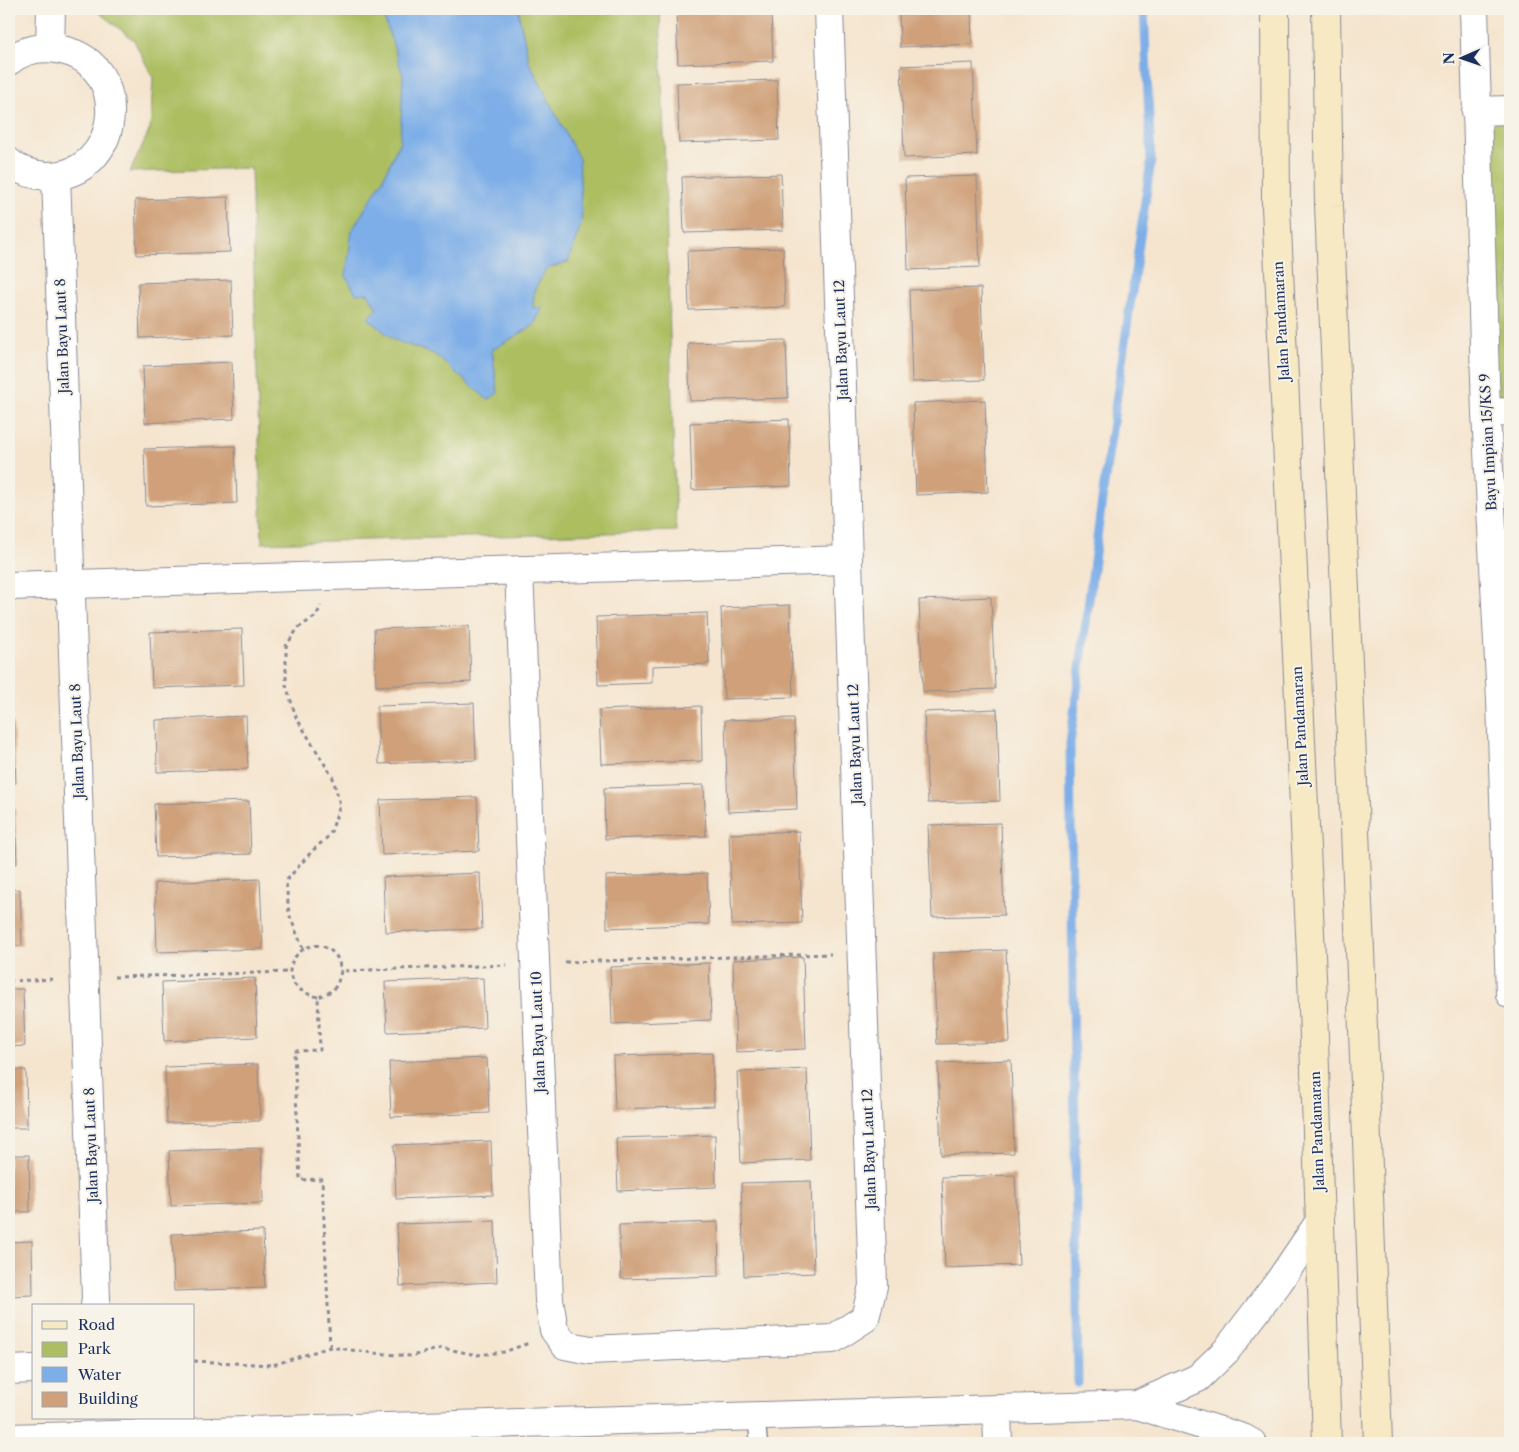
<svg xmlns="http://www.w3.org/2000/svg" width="1519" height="1452" font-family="'Libre Caslon Text',serif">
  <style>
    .green { fill: #acbe61; stroke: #647660 }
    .water { fill: #7daee8; stroke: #4c6ea3 }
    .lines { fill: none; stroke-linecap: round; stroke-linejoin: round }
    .stream { stroke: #7daee8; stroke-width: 9 }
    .building { fill: #cfa079 }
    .service-casing { stroke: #888a96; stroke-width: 19 }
    .minor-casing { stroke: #888a96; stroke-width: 30 }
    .secondary-casing { stroke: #888a96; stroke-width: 30 }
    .path { stroke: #888a96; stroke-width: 3; stroke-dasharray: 4 4; stroke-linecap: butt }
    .service { stroke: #fff; stroke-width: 16 }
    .minor { stroke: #fff; stroke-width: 28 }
    .secondary { stroke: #f7e9c3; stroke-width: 28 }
    .labels { text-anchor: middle; stroke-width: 4; stroke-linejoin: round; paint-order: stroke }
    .street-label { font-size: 14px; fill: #1b2f5e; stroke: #f7f3e8 }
  </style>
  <rect width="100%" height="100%" fill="#f7f3e8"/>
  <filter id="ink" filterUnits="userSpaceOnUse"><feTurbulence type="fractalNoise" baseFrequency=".02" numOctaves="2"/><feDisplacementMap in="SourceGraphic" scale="10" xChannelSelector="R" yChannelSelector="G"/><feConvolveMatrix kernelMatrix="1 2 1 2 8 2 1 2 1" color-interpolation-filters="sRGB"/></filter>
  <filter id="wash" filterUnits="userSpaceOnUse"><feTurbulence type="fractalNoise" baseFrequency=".0096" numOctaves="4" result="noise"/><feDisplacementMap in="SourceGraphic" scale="20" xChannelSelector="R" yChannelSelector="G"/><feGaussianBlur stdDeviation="1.12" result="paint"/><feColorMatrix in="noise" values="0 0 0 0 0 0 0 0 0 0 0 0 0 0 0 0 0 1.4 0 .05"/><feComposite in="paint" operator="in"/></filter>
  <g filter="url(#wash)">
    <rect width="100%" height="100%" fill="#f5e5cf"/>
    <path class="green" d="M98,9H660L676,531L262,543L251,168L130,172L150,129L153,78L134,40L98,12Z
      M1510,109V412L1486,413L1476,111Z"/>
    <path class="water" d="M381,9H520L519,15L529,62L579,159L582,221L568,262L546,269L534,291L533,308L543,307L533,326L492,350L498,393L488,400L434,354L394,340L368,318L377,309L368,293L356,294L346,276L352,230L382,181L400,141L403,75Z"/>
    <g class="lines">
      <path class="stream" d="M1078,1382L1070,744L1104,485L1151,161L1144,9"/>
    </g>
    <g id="blocks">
      <path class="building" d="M676,9H771L773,61L678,64Z
        M899,9H971L972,44L900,47Z
        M973,63L977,155L904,158L901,66Z
        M777,80L779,140L679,143L677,83Z
        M781,174L783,230L684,233L682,177Z
        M977,176L980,267L908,270L905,178Z
        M228,197L230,252L137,255L135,200Z
        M783,248L785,307L689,310L687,251Z
        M231,280L233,335L140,338L138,283Z
        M981,288L984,380L912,382L909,290Z
        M786,340L788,398L690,401L688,343Z
        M232,362L234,419L145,423L143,366Z
        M985,400L988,492L916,495L913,403Z
        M789,419L791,486L692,490L690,423Z
        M235,446L237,503L146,506L144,449Z
        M991,597L995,689L923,692L919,600Z
        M790,605L793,697L724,699L721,608Z
        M707,613L709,664L652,666V683L598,685L596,617Z
        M469,626L471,682L376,686L374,629Z
        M242,629L244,685L152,688L150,632Z
        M9,663H10L11,696H9Z
        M474,703L476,760L379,764L377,706Z
        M701,706L702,761L601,764L599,710Z
        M997,709L1000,801L928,803L924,712Z
        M246,716L248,769L157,772L156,720Z
        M794,718L797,809L728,812L725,720Z
        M9,722H13L16,783H9Z
        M704,785L706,836L605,839L604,788Z
        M477,797L479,851L382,855L380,800Z
        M249,801L251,854L156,857L154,804Z
        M9,808H15L17,864H9Z
        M1001,823L1004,915L932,917L928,825Z
        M799,831L802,923L732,925L729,834Z
        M480,873L482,929L385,932L383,877Z
        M707,873L709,924L607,928L606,876Z
        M260,879L263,949L157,952L155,883Z
        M20,889L22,946H9V890Z
        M1006,950L1010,1042L937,1044L933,953Z
        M803,957L806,1049L736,1052L733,960Z
        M709,963L711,1020L612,1024L610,967Z
        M255,978L257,1037L164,1041L162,982Z
        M483,978L485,1028L387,1032L385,982Z
        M9,989H23L25,1046L9,1047Z
        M712,1053L714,1106L615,1109L613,1056Z
        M487,1058L489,1113L391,1117L389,1062Z
        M1011,1060L1014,1153L941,1155L938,1063Z
        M258,1064L260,1121L167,1123L165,1067Z
        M807,1069L810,1160L741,1163L737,1072Z
        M9,1070H26L27,1128H9Z
        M715,1135L716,1187L618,1191L616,1138Z
        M491,1141L493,1195L396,1199L394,1145Z
        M261,1148L263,1203L171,1206L169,1151Z
        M9,1155H29L30,1212H9Z
        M1015,1175L1019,1265L945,1268L942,1177Z
        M811,1181L814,1273L744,1276L741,1183Z
        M495,1221L497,1282L400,1286L397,1224Z
        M718,1222L719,1276L621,1279L619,1225Z
        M263,1231L265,1288L174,1291L172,1234Z
        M32,1241L33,1295L9,1296V1242Z"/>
    </g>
  </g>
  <g filter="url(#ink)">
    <use href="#blocks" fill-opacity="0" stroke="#888a96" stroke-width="1"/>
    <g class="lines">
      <g class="service-casing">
        <path id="service" d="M756,1416L759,1443"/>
      </g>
      <g class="minor-casing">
        <path id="minor" d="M1474,9L1486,413L1501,699L1510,994
          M50,47L51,9
          M9,61C24,49 43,46 62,50C134,65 122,177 47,176C33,175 20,172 9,162
          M1476,111L1510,110
          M56,176L96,1298L95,1306
          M1486,413L1510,412
          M519,570L549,1300L554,1330L565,1345L590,1350L833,1339L865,1318L873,1286L829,9
          M9,586L848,560
          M9,1370L34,1369
          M1137,1405L1198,1378L1226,1351L1278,1283L1320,1221
          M997,1409L998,1443
          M9,1438L1137,1405L1243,1438L1252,1443"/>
      </g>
      <g class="secondary-casing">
        <path id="secondary" d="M1275,9L1276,207L1312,976L1327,1443
          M1326,9L1329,206L1361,975L1378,1443"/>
      </g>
      <path class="path" d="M303,949L289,914L286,881L312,851L330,835L340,805L333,778L296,717L286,685V646L298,628L316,616L321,606
        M565,962L831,954
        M114,977L290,972
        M9,981L56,979
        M318,997C258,983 309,921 336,956C339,960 340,966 341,971
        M330,1347L322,1179L300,1180L294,1051L320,1050L318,997C335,991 337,988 341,971L507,965
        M194,1361L273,1365L330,1347L373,1353L411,1356L442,1348L477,1355L504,1352L529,1343"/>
      <use href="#service" class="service"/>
      <use href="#minor" class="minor"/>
      <use href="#secondary" class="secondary"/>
    </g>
  </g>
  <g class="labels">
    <g class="street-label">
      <text transform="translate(1281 321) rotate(-93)" y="5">Jalan Pandamaran</text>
      <text transform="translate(62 336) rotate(-92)" y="5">Jalan Bayu Laut 8</text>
      <text transform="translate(841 340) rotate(-92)" y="5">Jalan Bayu Laut 12</text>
      <text transform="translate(1488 442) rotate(-93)" y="5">Bayu Impian 15/KS 9</text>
      <text transform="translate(1300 726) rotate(-93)" y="5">Jalan Pandamaran</text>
      <text transform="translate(77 741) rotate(-92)" y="5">Jalan Bayu Laut 8</text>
      <text transform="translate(855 744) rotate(-92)" y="5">Jalan Bayu Laut 12</text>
      <text transform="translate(538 1032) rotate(-92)" y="5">Jalan Bayu Laut 10</text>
      <text transform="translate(1317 1131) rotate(-92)" y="5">Jalan Pandamaran</text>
      <text transform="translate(91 1145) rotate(-92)" y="5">Jalan Bayu Laut 8</text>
      <text transform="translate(869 1149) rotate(-92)" y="5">Jalan Bayu Laut 12</text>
    </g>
  </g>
  <rect width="1519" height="1452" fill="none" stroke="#f7f3e8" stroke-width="30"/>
  <rect x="32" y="1304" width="162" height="115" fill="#f7f3e8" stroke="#9fa5b1"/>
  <rect x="42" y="1321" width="25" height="8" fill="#f7e9c3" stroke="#9fa5b1"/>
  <text x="78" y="1330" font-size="15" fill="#1b2f5e">Road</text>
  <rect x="42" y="1342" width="25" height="15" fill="#acbe61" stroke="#9fa5b1"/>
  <text x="78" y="1354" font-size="15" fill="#1b2f5e">Park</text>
  <rect x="42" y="1367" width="25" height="15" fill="#7daee8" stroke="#9fa5b1"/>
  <text x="78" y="1380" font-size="15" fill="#1b2f5e">Water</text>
  <rect x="42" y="1392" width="25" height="15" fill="#cfa079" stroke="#9fa5b1"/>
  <text x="78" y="1404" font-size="15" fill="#1b2f5e">Building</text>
  <g transform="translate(1462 58) rotate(268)" stroke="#f7f3e8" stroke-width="4" paint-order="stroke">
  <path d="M0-4L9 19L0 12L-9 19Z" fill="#1b2f5e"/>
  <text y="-8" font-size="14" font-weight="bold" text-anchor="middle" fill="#1b2f5e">N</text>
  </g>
</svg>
